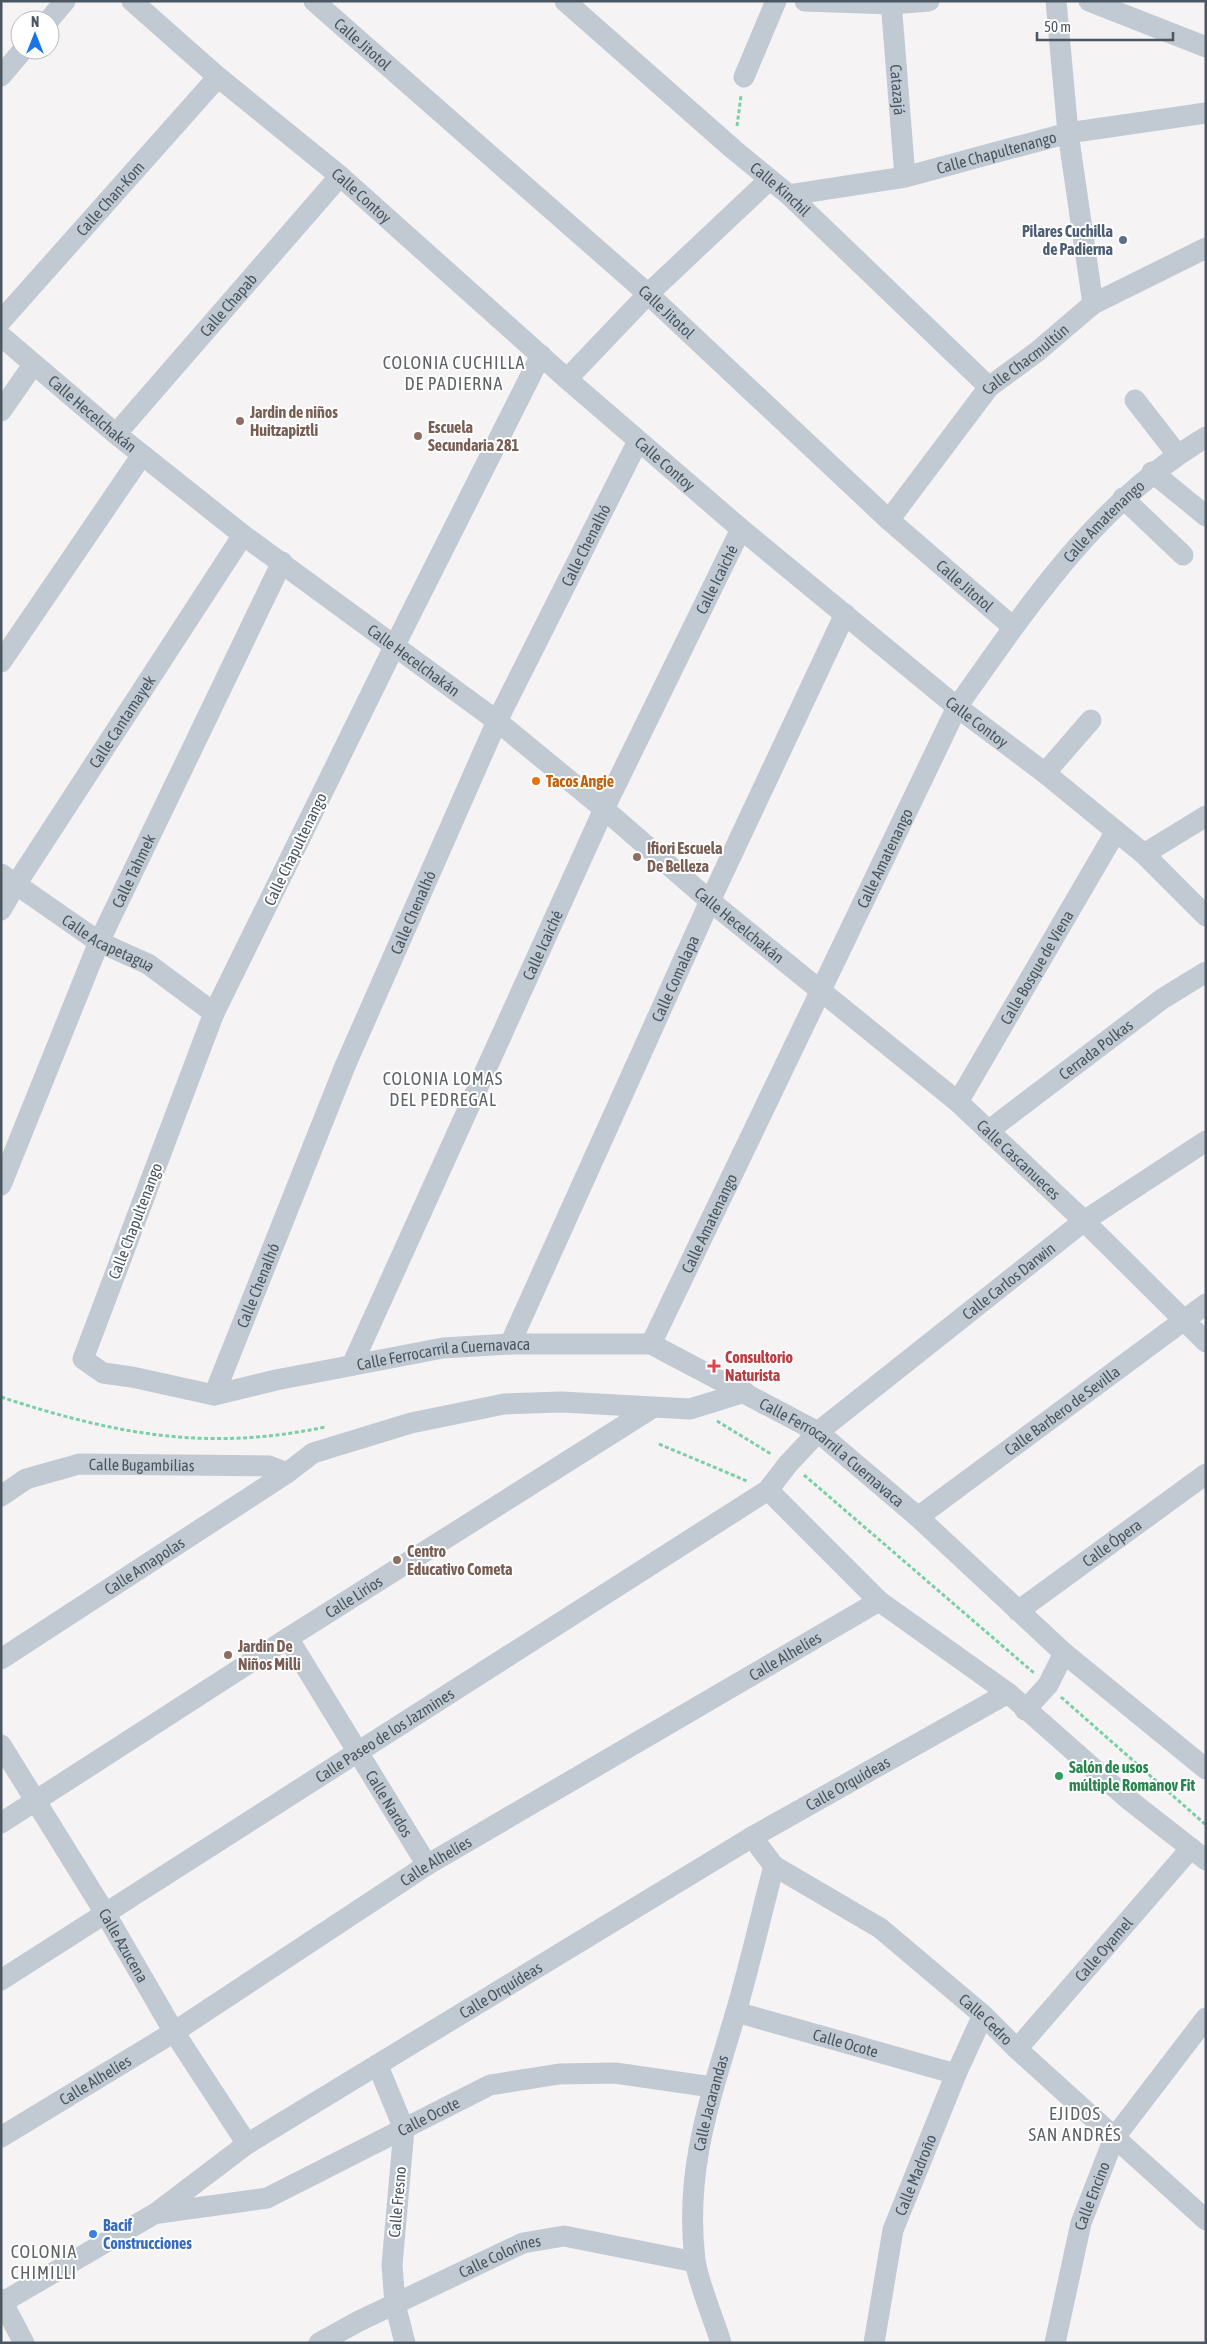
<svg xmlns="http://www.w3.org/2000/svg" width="1207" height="2344" font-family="'Asap Condensed',sans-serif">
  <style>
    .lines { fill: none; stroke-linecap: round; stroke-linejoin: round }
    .path { stroke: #7ad0a6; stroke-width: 3; stroke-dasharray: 4 2.5; stroke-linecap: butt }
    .minor { stroke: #c1cad2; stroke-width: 21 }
    .service-dot { fill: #5c6f8a; stroke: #fff; stroke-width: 2 }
    .education-dot { fill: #8d6e63; stroke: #fff; stroke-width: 2 }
    .food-dot { fill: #e8710a; stroke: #fff; stroke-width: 2 }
    .health-dot { fill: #e0444e; stroke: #fff; stroke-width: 2 }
    .leisure-dot { fill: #2e9e5b; stroke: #fff; stroke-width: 2 }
    .shop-dot { fill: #3f7fe0; stroke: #fff; stroke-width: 2 }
    .labels { text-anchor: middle; stroke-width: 4; stroke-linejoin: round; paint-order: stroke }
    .street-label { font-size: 16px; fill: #4a5661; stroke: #fff }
    .service-label { font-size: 16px; font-weight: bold; fill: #4e5e75; stroke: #fff; text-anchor: end }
    .education-label { font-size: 16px; font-weight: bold; fill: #785e54; stroke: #fff; text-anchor: start }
    .food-label { font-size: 16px; font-weight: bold; fill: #c56008; stroke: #fff; text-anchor: start }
    .health-label { font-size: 16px; font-weight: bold; fill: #be3a42; stroke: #fff; text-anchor: start }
    .leisure-label { font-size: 16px; font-weight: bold; fill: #27864d; stroke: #fff; text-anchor: start }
    .shop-label { font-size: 16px; font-weight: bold; fill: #366cbe; stroke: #fff; text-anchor: start }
    .neighbourhood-label { font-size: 18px; letter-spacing: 1px; fill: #5f6368; stroke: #fff }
  </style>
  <rect width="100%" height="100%" fill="#f5f3f3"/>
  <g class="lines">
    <path class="path" d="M737,126L741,96
      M1,1397C114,1434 207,1452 325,1427
      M717,1421L771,1454
      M659,1444L747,1481
      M804,1475L1034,1673
      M1061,1697L1206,1825"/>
    <g class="minor">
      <path id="s1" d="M132,1L218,77L340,176L567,379L741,529L957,707L1045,773L1144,854L1206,916"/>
      <path id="s2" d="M314,1L648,294L889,520L1013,627"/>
      <path id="s3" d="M565,1L733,149L789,195L989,387"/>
      <path d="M805,1L891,4L929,1"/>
      <path id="s4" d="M891,1L905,177"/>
      <path d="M1056,1L1068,133L1093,304"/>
      <path d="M1089,1L1206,47"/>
      <path d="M49,20L65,1"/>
      <path d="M1,76L23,50"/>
      <path d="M744,77L776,1"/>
      <path id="s5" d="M789,195L905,177L1068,133L1206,113"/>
      <path id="s6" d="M1,321L218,77"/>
      <path id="s7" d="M1,336L116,434L243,535L497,721L604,809L710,901L958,1102L1084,1221L1206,1342"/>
      <path id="s8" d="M541,355L395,645L214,1013L83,1359L103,1373L132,1377L214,1395L276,1380L443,1348L510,1344H651L818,1432L918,1517L1064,1653L1206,1769"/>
      <path d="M567,379L648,294L769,180"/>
      <path d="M1135,400L1177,454"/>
      <path d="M1,411L33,365"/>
      <path id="s9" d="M116,434L340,176"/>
      <path d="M1152,472L1206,516"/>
      <path d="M1123,498L1183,555"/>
      <path id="s10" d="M889,520L989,387L1038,351L1093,304L1206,248"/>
      <path d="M1,662L142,455"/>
      <path d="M1045,773L1091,720"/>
      <path d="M1144,854L1206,816"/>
      <path id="s11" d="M1,874L99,942L148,964L214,1013"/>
      <path id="s12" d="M1,910L15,886L243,535"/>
      <path id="s13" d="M958,1102L1116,831"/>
      <path id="s14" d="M988,1131L1162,999L1206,972"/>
      <path id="s15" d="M1,1185L99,942L282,562"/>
      <path id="s16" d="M510,1344L710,901L845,614"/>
      <path id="s17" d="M651,1344L957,707C1030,604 1096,503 1206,437"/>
      <path id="s18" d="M352,1365L604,809L741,529"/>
      <path id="s19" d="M214,1395L345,1066L497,721L638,441"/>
      <path d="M768,1490L879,1601L1008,1693L1128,1799L1206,1860"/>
      <path id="s20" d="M1,1496L26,1479L79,1464L269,1466L287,1473"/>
      <path id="s21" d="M918,1517L1206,1304"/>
      <path id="s22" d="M1018,1611L1206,1474"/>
      <path id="s23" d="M288,1638L427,1865"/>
      <path id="s24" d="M1,1659L287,1473L313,1453L411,1423L504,1404L562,1402L690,1409L745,1392"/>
      <path d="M1025,1710L1048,1685L1064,1653"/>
      <path id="s25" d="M1,1745L105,1913L174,2032L247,2144"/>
      <path id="s26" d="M1,1823L288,1638L652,1408"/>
      <path id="s27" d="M752,1837L774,1866L880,1928L983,2015L1017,2049L1206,2220"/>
      <path id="s28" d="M1,1980L768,1490L788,1464L818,1432L1084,1221L1206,1141"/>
      <path id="s29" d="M736,2012L956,2074"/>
      <path id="s30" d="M1017,2049L1191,1848"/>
      <path d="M378,2066L404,2129L392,2265L395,2304L405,2343"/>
      <path id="s31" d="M1,2137L174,2032L427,1865L879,1601"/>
      <path id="s32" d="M159,2213L267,2198L490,2085L559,2074L615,2073L712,2087"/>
      <path d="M1,2299L24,2343"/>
      <path id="s33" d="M3,2302L156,2213L247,2144L752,1837L1008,1693"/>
      <path id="s34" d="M319,2343L359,2321L523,2243L564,2236L695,2262"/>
      <path id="s35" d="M721,2343C714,2319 698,2283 695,2260C684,2169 711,2097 736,2012C750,1964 761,1915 774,1866"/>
      <path id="s36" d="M874,2343L893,2230L956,2074L983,2015"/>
      <path id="s37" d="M1055,2343L1081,2223L1114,2138L1206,2018"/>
    </g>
  </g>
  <circle class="service-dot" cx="1123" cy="240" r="5"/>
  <g class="education-dot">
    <circle cx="240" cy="421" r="5"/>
    <circle cx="418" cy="436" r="5"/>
    <circle cx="637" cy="857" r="5"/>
    <circle cx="397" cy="1560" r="5"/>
    <circle cx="228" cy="1655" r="5"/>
  </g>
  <circle class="food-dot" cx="536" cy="781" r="5"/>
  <path class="health-dot" d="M711.5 1358.5h5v5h5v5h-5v5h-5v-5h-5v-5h5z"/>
  <circle class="leisure-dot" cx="1059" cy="1776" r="5"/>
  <circle class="shop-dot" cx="93" cy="2234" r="5"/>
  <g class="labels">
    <g class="street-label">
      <text dy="6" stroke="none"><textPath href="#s2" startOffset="65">Calle Jitotol</textPath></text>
      <text dy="6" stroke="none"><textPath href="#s4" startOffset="89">Catazajá</textPath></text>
      <text dy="6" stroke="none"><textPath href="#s5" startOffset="212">Calle Chapultenango</textPath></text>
      <text dy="6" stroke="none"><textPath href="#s3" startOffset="286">Calle Kinchil</textPath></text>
      <text dy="6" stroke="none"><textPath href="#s1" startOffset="301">Calle Contoy</textPath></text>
      <text dy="6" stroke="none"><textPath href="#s6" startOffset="164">Calle Chan-Kom</textPath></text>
      <text dy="6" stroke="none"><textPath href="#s9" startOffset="171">Calle Chapab</textPath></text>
      <text dy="6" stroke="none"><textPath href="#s2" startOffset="470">Calle Jitotol</textPath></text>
      <text dy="6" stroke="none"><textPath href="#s10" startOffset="212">Calle Chacmultún</textPath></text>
      <text dy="6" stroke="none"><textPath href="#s7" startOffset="120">Calle Hecelchakán</textPath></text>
      <text dy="6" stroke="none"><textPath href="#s1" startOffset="706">Calle Contoy</textPath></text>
      <text dy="6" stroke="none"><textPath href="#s17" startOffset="944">Calle Amatenango</textPath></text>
      <text dy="6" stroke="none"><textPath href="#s19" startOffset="928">Calle Chenalhó</textPath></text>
      <text dy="6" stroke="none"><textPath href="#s18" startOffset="866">Calle Icaiché</textPath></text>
      <text dy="6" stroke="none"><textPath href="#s2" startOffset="875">Calle Jitotol</textPath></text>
      <text dy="6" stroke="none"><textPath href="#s7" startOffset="525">Calle Hecelchakán</textPath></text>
      <text dy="6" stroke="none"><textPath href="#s1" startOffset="1111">Calle Contoy</textPath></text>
      <text dy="6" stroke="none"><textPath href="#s12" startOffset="224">Calle Cantamayek</textPath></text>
      <text transform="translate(295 849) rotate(-64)" y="6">Calle Chapultenango</text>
      <text dy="6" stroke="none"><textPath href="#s17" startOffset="539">Calle Amatenango</textPath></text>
      <text dy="6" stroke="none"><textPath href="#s15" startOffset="341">Calle Tahmek</textPath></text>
      <text dy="6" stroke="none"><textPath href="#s19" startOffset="522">Calle Chenalhó</textPath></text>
      <text dy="6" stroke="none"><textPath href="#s7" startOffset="945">Calle Hecelchakán</textPath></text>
      <text dy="6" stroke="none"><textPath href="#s11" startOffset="128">Calle Acapetagua</textPath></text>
      <text dy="6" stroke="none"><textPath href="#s18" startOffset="461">Calle Icaiché</textPath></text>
      <text dy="6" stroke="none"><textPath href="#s13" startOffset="156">Calle Bosque de Viena</textPath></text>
      <text dy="6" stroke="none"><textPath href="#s16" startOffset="401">Calle Comalapa</textPath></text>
      <text dy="6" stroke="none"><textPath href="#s14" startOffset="135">Cerrada Polkas</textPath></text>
      <text dy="6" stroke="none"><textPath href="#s7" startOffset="1310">Calle Cascanueces</textPath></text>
      <text transform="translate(135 1221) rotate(-69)" y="6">Calle Chapultenango</text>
      <text dy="6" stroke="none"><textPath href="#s17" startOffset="134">Calle Amatenango</textPath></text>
      <text dy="6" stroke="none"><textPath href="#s28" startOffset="1230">Calle Carlos Darwin</textPath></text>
      <text dy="6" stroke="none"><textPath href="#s19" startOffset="118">Calle Chenalhó</textPath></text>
      <text dy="6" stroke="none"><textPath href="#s8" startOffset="1476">Calle Ferrocarril a Cuernavaca</textPath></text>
      <text dy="6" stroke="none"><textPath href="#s21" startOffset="179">Calle Barbero de Sevilla</textPath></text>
      <text dy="6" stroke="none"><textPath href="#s8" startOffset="1896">Calle Ferrocarril a Cuernavaca</textPath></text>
      <text dy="6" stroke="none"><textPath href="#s20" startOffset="148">Calle Bugambilias</textPath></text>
      <text dy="6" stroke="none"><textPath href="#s22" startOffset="116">Calle Ópera</textPath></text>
      <text dy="6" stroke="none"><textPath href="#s24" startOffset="171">Calle Amapolas</textPath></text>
      <text dy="6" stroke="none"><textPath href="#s26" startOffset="419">Calle Lirios</textPath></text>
      <text dy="6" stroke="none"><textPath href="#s31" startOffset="920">Calle Alhelíes</textPath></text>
      <text dy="6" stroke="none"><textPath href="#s28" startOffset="455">Calle Paseo de los Jazmines</textPath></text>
      <text dy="6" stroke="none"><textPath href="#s33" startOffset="992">Calle Orquídeas</textPath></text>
      <text dy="6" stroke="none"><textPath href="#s23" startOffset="194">Calle Nardos</textPath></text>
      <text dy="6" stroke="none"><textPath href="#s31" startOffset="515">Calle Alhelíes</textPath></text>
      <text dy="6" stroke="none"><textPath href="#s25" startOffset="235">Calle Azucena</textPath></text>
      <text dy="6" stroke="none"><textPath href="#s30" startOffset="132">Calle Oyamel</textPath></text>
      <text dy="6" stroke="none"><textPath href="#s33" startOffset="588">Calle Orquídeas</textPath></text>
      <text dy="6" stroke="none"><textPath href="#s27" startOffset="299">Calle Cedro</textPath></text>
      <text dy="6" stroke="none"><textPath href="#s29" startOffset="114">Calle Ocote</textPath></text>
      <text dy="6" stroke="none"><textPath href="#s31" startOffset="110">Calle Alhelíes</textPath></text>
      <text dy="6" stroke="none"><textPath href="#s35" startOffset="246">Calle Jacarandas</textPath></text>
      <text dy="6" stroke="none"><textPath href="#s32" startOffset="290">Calle Ocote</textPath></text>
      <text dy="6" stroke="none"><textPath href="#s36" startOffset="174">Calle Madroño</textPath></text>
      <text dy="6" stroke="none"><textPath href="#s37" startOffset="152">Calle Encino</textPath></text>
      <text transform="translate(397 2202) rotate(-85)" y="6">Calle Fresno</text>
      <text dy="6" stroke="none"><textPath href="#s34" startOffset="201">Calle Colorines</textPath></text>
    </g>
    <g class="service-label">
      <text x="1113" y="237">Pilares Cuchilla<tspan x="1113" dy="18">de Padierna</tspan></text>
    </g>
    <g class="education-label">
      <text x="250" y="418">Jardin de niños<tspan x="250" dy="18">Huitzapiztli</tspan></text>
      <text x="428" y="433">Escuela<tspan x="428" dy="18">Secundaria 281</tspan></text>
      <text x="647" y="854">Ifiori Escuela<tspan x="647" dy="18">De Belleza</tspan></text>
      <text x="407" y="1557">Centro<tspan x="407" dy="18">Educativo Cometa</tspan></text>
      <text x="238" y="1652">Jardin De<tspan x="238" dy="18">Niños Milli</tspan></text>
    </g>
    <g class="food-label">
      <text x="546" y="787">Tacos Angie</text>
    </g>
    <g class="health-label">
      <text x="725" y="1363">Consultorio<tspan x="725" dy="18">Naturista</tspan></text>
    </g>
    <g class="leisure-label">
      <text x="1069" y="1773">Salón de usos<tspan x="1069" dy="18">múltiple Romanov Fit</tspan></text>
    </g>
    <g class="shop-label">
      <text x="103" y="2231">Bacif<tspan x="103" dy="18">Construcciones</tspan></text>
    </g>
    <g class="neighbourhood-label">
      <text x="454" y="369">COLONIA CUCHILLA<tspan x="454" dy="21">DE PADIERNA</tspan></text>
      <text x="443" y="1085">COLONIA LOMAS<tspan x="443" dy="21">DEL PEDREGAL</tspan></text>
      <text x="1075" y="2120">EJIDOS<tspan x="1075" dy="21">SAN ANDRÉS</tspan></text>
      <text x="44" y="2258">COLONIA<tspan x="44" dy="21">CHIMILLI</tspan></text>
    </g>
  </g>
  <rect width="1207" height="2344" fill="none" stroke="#4a5661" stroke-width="5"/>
  <g transform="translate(35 35)"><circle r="24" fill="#ffffff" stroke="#b7bbc0"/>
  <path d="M0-4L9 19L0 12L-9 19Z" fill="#1a73e8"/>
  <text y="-8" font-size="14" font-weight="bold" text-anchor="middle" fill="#4a5661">N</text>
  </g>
  <path d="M1037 32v8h136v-8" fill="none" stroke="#4a5661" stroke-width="2.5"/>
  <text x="1044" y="32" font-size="15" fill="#4a5661" stroke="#ffffff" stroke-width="4" paint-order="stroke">50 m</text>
</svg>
